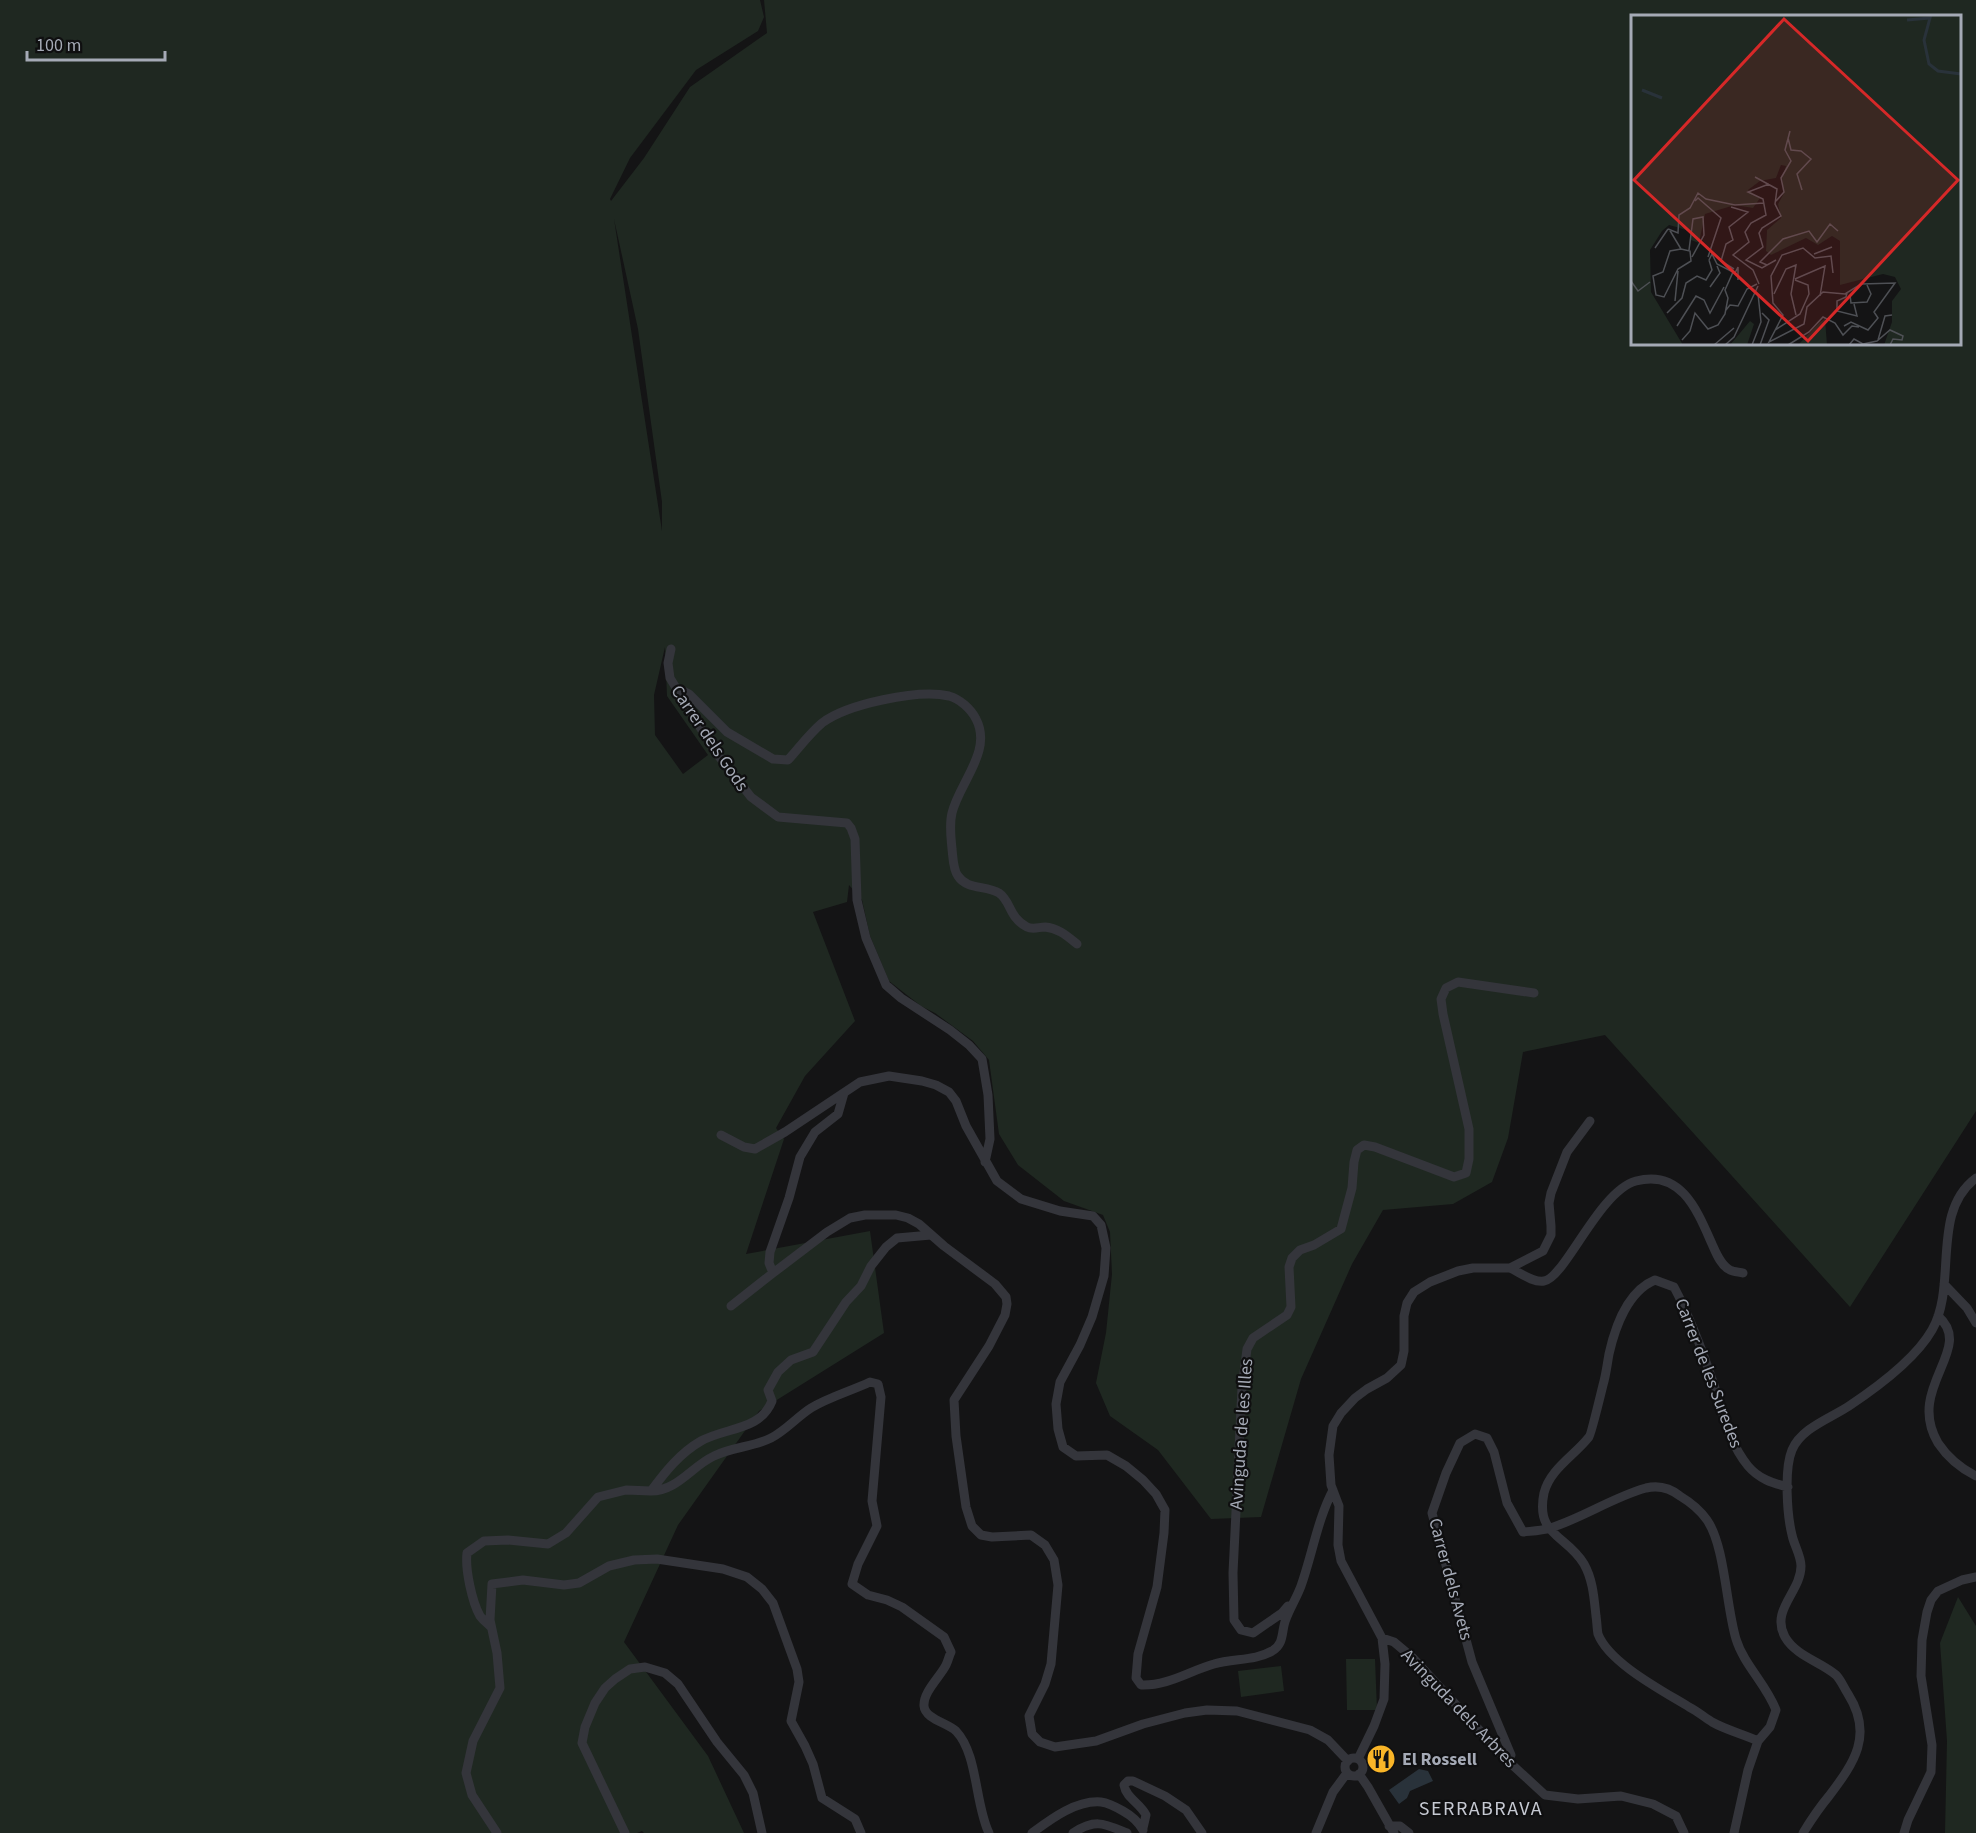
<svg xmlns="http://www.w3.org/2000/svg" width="1976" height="1833" font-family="'Source Sans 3',sans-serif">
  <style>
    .green { fill: #1f2821; fill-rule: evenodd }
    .water { fill: #29323a }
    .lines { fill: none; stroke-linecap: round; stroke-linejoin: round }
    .street { stroke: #34353b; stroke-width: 9 }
    .labels { text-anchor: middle; stroke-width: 4.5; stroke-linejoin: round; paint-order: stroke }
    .street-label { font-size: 18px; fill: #a5aab6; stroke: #0f0f10 }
    .poi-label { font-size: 18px; font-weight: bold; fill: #a5aab6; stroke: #0f0f10; text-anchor: start }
    .neighbourhood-label { font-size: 20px; letter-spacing: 1.5px; fill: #c6c9d2; stroke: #0f0f10 }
    .inset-river { fill: none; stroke: #29323a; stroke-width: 3 }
    .inset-road { fill: none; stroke: #4e5055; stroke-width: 1.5 }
    .view { fill: #d62828; fill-opacity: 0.15; stroke: #d62828; stroke-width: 3 }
    .inset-edge { fill: none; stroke: #a5aab6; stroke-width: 3 }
  </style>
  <rect width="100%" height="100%" fill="#141415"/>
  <path class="green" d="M0,0H760L764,17L758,31L696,70L630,158L610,199L611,201L644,158L690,87L767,33L764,0H1976V1111L1850,1307L1605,1035L1523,1052L1508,1138L1492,1182L1453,1204L1383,1210L1352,1264L1301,1379L1261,1517L1211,1519L1158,1450L1110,1416L1096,1383L1106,1333L1112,1274L1110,1232L1103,1215L1064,1201L1018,1165L999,1134L989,1060L973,1041L935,1013L921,1006L889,981L870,936L862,900L849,885L847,902L813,912L855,1021L805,1076L776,1128L784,1139L746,1254L870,1231L884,1333L759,1411L678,1525L624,1642L708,1756L744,1833H644L642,1831L637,1833H0ZM1632,16H1960V344H1632ZM614,219L638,329L662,502V531ZM665,647L667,696L708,755L683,774L655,735L654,695Z
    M1958,1597L1976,1626V1833H1945L1947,1741L1940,1643Z
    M1346,1659H1375L1377,1710H1347Z
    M1281,1666L1284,1691L1241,1697L1238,1671Z"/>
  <path class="water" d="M1419,1769L1428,1771L1433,1781L1410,1791L1407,1798L1399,1804L1389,1790Z"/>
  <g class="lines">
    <path class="street" d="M671,649L668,663L670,678L714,750L751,797L778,817L847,823L851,828L855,839L857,900L866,938L886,985L901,998L950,1030L969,1045L982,1059L988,1095L990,1139L985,1162
      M679,689L689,694L727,732L773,759L788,760C799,748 809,734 822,723C847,704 918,689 949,696C960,699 971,709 976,719C993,751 959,783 952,813C949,825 951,837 952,849C953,857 953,870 958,876C967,890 986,885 999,893C1011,901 1009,918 1027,927C1033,930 1039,927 1045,927C1058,928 1067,936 1077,944
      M844,1093L838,1114L815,1132L800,1157L789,1198L770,1252L769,1263L773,1273L827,1232L850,1218L865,1215H896L908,1218L919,1224L944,1246L995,1284L1006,1297L1007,1304L1005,1315L989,1346L954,1400L956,1436L966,1507L972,1526L981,1535L992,1537L1031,1535L1045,1545L1054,1560L1058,1585L1051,1664L1045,1684L1029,1716L1032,1734L1040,1742L1055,1747L1096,1741L1143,1724L1185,1713L1207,1710L1237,1711L1310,1730L1328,1740L1348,1761
      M721,1135L744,1147L755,1149L785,1132L860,1082L889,1076L922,1081L936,1085L949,1092L956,1101L966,1126L997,1181L1021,1199L1060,1211L1093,1216L1101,1225L1106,1248L1104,1276L1092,1317L1080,1345L1060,1382L1056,1404L1058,1429L1063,1447L1076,1456L1107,1455L1126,1466L1143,1480L1156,1494L1165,1510L1164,1533L1157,1587L1138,1654L1136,1678L1141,1685C1168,1686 1189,1671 1214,1664C1233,1658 1255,1661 1272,1651C1285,1644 1281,1630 1286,1619C1290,1608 1297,1597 1301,1586C1312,1555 1318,1518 1333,1490
      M1510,1268C1519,1272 1533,1283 1544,1281C1565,1278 1599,1191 1636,1181C1681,1169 1697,1210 1712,1244C1716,1253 1721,1266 1730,1270C1733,1272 1740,1272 1743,1273
      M1944,1284L1967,1308L1976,1323
      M731,1306L773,1273
      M1938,1316C1976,1349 1905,1387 1938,1443C1948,1458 1960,1468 1976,1476
      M651,1491C677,1491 692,1466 714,1456C732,1447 753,1447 771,1438C785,1431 797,1417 811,1408C829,1397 851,1391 870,1382L878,1384L881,1397L872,1501L877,1526L858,1564L852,1584L868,1595L887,1600L902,1607L944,1637L951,1652C949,1656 948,1661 946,1665C940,1677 923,1692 924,1706C925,1719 948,1723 956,1731C978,1754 975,1805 989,1833
      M1288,1606L1282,1613L1253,1633L1241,1630L1234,1620L1233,1573L1242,1388L1247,1349L1253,1338L1287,1315L1291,1307L1289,1267L1292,1258L1300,1250L1314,1245L1341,1229L1352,1188L1354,1162L1357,1150L1364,1145L1375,1147L1454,1177L1466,1173L1469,1159V1129L1443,1014L1441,999L1446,988L1458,982L1534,993
      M491,1627C487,1623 483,1620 480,1616C472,1602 465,1569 467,1553L484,1541L508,1540L548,1544L566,1533L598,1497L626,1490L651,1491C665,1472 680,1453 701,1441C726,1427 760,1431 772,1401L768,1390L778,1372L791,1360L813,1352L846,1302L861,1286L871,1266L886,1247L897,1238L931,1235
      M1382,1638L1394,1642L1413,1658L1507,1760L1545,1795L1578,1799L1621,1796L1653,1804L1676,1816L1684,1833
      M1758,1741C1743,1734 1726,1730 1712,1722C1704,1717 1697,1711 1689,1707C1663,1691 1609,1663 1598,1634C1597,1629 1597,1622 1596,1616C1594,1598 1593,1580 1584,1564C1567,1535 1535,1536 1544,1493C1550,1469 1574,1456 1589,1437C1591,1435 1601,1393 1603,1385C1606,1375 1607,1365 1609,1354C1615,1327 1628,1291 1655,1280L1674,1287C1690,1317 1703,1352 1714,1385C1723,1413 1729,1443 1748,1466C1759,1479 1772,1483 1788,1487
      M1345 1767a9 9 0 1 1 18 0a9 9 0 1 1-18 0Z
      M1358,1759L1374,1726L1384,1699L1385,1664L1382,1638L1341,1561L1338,1545L1339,1506L1331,1485L1329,1455L1333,1426L1341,1413L1355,1398L1367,1389L1387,1378L1401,1365L1404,1351V1316L1407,1303L1414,1292L1430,1282L1458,1271L1473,1268H1510L1543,1251L1551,1235V1226L1549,1203L1551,1193L1567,1152L1590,1121
      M1507,1760L1511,1755L1472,1662L1432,1513L1446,1473L1460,1443L1475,1434L1487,1438L1494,1452L1507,1503L1523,1532C1532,1531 1541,1531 1550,1528C1583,1518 1613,1497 1646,1488C1659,1485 1670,1488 1680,1496C1690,1502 1700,1510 1707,1520C1725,1546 1726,1606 1736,1639C1744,1665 1766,1684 1776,1710L1770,1727L1758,1741L1748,1770L1734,1833
      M1359,1774L1368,1787L1394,1833
      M1389,1826H1400L1409,1833
      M1143,1828L1146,1815C1140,1803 1126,1798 1124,1785L1128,1781H1133L1165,1796L1186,1810L1202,1833
      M497,1833L472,1795L466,1773L473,1741L500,1688L497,1653L490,1620L492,1584L523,1580L564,1585L579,1583L609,1566L634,1560L657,1559L723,1569L747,1577L762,1589L773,1603L797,1669L799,1682L791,1721L805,1746L813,1764L822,1798L855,1819L861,1833
      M625,1833L582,1743L585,1727L595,1703L605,1688L615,1679L630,1669L645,1667L665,1673L678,1684L717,1742L744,1775L753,1793L762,1833
      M1032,1833C1051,1819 1076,1800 1101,1802C1109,1803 1116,1807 1123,1811C1132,1816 1138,1821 1143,1830
      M1073,1833C1096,1818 1105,1824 1127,1833
      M1316,1833L1333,1792L1347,1773
      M1803,1833C1811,1820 1819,1808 1829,1796C1854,1763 1874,1735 1848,1694C1844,1688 1841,1680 1836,1675C1821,1662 1796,1656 1785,1637C1770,1610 1801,1592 1801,1566C1801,1556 1794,1545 1792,1535C1787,1515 1784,1469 1792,1450C1801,1428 1831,1418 1849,1406C1876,1388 1916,1358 1932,1330C1958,1285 1930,1212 1976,1178
      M1904,1833L1908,1820L1931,1772L1932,1745L1921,1676L1922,1640L1927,1612L1931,1600L1938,1591L1962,1580L1976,1577"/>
  </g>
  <defs>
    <g id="restaurant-disc" transform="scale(1.5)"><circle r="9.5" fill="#f9b528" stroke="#0f0f10"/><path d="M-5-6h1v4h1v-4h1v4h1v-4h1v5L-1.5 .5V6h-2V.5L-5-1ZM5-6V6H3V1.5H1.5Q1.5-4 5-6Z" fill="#111"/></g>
  </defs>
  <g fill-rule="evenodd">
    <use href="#restaurant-disc" x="1381" y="1759"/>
  </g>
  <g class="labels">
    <g class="street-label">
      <text transform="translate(710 738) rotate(56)" y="6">Carrer dels Gods</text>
      <text transform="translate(1709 1373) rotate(69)" y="6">Carrer de les Suredes</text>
      <text transform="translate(1241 1434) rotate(-86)" y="6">Avinguda de les Illes</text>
      <text transform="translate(1451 1579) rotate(75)" y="6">Carrer dels Avets</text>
      <text transform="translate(1459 1708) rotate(46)" y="6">Avinguda dels Arbres</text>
    </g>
    <g class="poi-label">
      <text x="1402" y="1765">El Rossell</text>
    </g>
    <g class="neighbourhood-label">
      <text x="1481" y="1815">SERRABRAVA</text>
    </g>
  </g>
  <g transform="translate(1631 15)">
    <rect width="330" height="330" fill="#141415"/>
    <path d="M0,0H330V330H253L261,307V286L270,274L264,262L252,259L209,270V226L201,221L187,230L175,223L140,240L135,236L136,215L150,203L147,189L153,178L151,163L155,151L150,150L145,163L129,166L117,175L129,183L122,193L104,190L74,199L68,228L60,225V217L49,213L38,210L31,216L19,235L20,277L52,330H0ZM194,304L196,330H167L189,307ZM119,306L123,309L116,330H99Z" fill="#1f2821"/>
    <path class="inset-river" d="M276,5L299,3L293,25L298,49L307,56L330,59M11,75L31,83"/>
    <path class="inset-road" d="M157,123L160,135L170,136L180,144L166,159L171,175M124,162L146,174L144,189L150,201L131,213L128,218L132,232L115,245L131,253L145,245M64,186L67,183L90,203L77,242M145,186L153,177L150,163L160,146L154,135L159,116M100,192L117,197L98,212L102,225L95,229L90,246L103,254M37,214L47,218L48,200L59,193L67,178L75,184L104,190L133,188M38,214L50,234M24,233L37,214M50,234L59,236L60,246L47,254L33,282L25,280L22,261L32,257L39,236ZM58,235L62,204L72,202L73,220L61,242M183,239L201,232M136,250L129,247L152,224L178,216L186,227L199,209L207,216M104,258L107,252V265M202,258L200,241L184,243L172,233L151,240L140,261L142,288L152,300L138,327L173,309L176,292L192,277L214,279L230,269L264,268L243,297L247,303L237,315L220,307L213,311M164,264L194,251L189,281M0,266L7,276L19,267M128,269L122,255L102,240L118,227L114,217L120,208L135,200L132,184L117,177L138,169M79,272L89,258L86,251M216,278L215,282L206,286V296L226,301L223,289M143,279L155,254L165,250L160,279L165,300M219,280L220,288L236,287L240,279L236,270M44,286L47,256M95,295L99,290L107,291L116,274L126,269M36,298L51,283L55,268L66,261L75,265L81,255L78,245M46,311L65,281L73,285L79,298L93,272M144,315L169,299L178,279L177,270L164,265M51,325L59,316L64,298L77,314L87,310L94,299L97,283L94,275L102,257L86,249L81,239L78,245M247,325L254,301L261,300M83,330L103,313M94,330L103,322L127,271M121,330L130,307L127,279M129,330L138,305L131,298M157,330L178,317L192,302L204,308L212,320L221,311L228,312M218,330L223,324L232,329L246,326L259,315L272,321L271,325L262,324L259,330"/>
    <path class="view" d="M153,4L327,165L177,326L3,165Z"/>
    <rect width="330" height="330" class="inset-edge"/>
  </g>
  <path d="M27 51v9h138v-9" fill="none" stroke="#a5aab6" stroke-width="3"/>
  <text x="36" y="51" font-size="18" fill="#a5aab6" stroke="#0f0f10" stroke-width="4.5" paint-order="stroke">100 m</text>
</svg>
